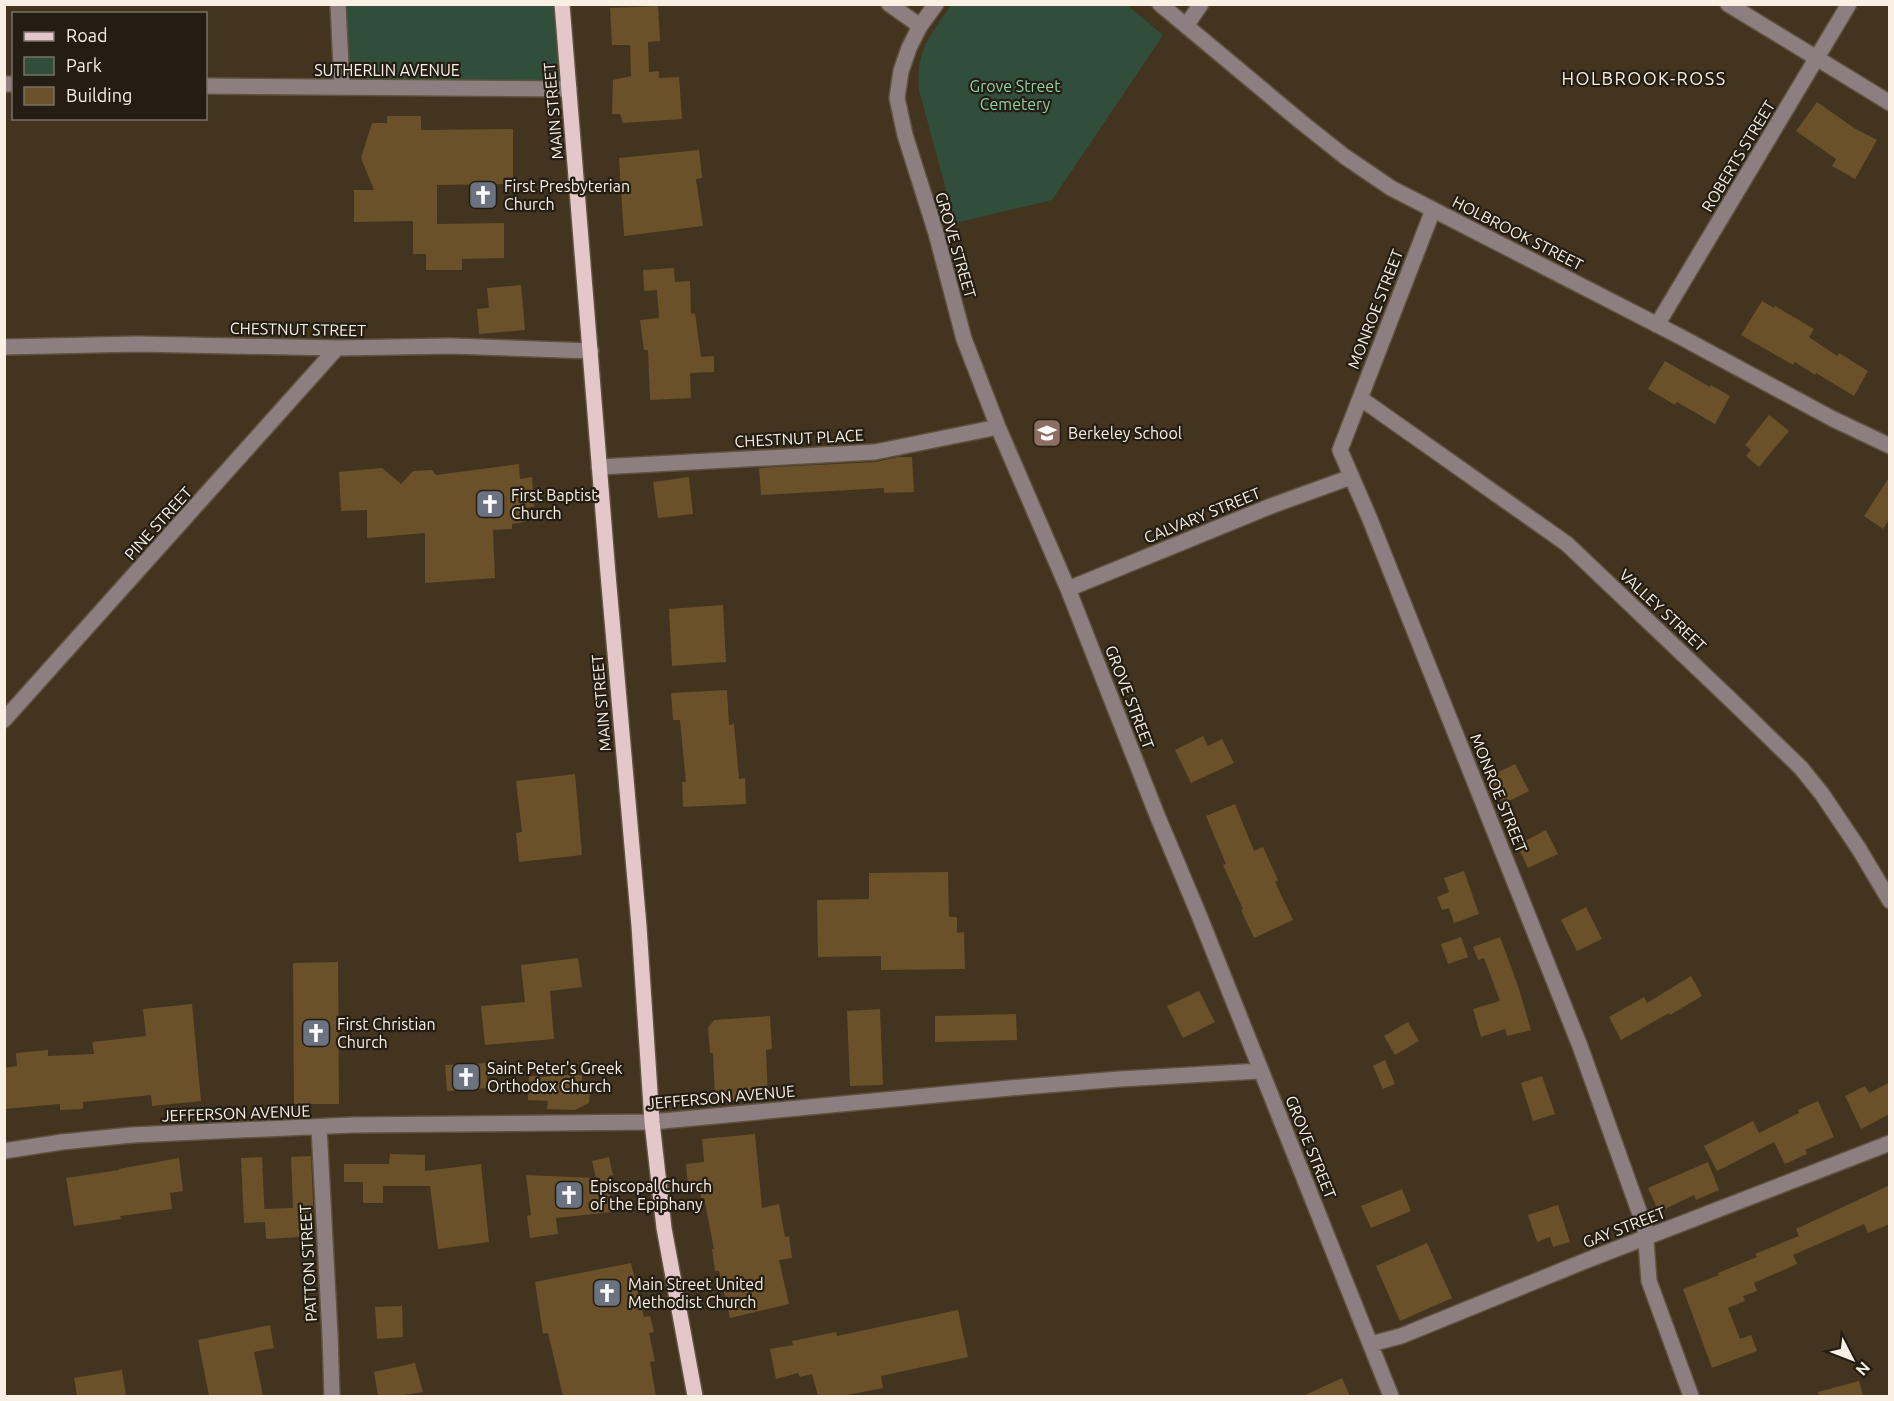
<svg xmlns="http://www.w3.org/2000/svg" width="1894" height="1401" font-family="Ubuntu,sans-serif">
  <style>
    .green { fill: #314e3b }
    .building { fill: #6a512a }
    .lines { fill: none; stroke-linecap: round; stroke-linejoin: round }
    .minor-casing { stroke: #5f523e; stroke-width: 18 }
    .major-casing { stroke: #5f523e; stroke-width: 18 }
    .minor { stroke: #8d7f80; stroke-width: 15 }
    .major { stroke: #e3c7c9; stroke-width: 15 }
    .labels { text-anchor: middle; stroke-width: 4.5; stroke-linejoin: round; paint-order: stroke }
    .street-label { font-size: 16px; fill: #f9f0e3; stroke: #231d13 }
    .park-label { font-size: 16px; fill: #8ed3a6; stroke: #231d13 }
    .poi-label { font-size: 16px; fill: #f9f0e3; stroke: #231d13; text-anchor: start }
    .neighbourhood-label { font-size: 18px; letter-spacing: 1.5px; fill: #f9f0e3; stroke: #231d13 }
  </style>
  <rect width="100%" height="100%" fill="#42341f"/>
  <path class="green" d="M333,5H562L569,89L342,87Z
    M951,5H1127L1163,35L1052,200L955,223L919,90C916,49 930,36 951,5Z"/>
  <path class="building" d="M658,6L660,41L648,42L649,72L659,71V78L679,77L682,119L623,123L620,114H612L613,80L631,76L630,45H612L610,8Z
    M1817,102L1854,128L1877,140L1855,179L1832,166L1836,159L1796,131Z
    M387,116H421V130L513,129V184L437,185V224L504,223V258L462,259V270H426V254H413V221L354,222V190H374L361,158L372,123H387Z
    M699,150L702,178L696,179L703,226L624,236L619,158Z
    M674,268L675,282L690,281L691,314L695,313L701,357L714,356V372L690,373L691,398L650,400L648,350H644L640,320L659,318L657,290L644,291L643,270Z
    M521,285L525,330L479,334L477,309L489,308L487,288Z
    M1762,301L1774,308L1775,306L1814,329L1809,337L1837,356L1839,353L1868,371L1854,396L1816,373L1815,375L1795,362L1793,365L1741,335Z
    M1665,361L1710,387L1711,385L1730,396L1715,424L1677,402L1675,405L1648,389Z
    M1769,415L1789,431L1759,467L1746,456L1751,450L1745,445Z
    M898,457H912L914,492L884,493V488L761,495L759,468L876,462Z
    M519,464L520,479L532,477L534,507L524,508L525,522L512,524V529L493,530L495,578L425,583V533L367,538V510L341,511L339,472L382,468L401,484L413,471L432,470L436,475Z
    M1890,476V518L1883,529L1864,516Z
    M689,477L693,514L658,518L653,482Z
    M723,605L726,662L672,666L669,609Z
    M727,690L729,725L734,724L739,779L745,778L746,804L683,807L682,782H686L680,720H673L671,693Z
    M1203,736L1208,746L1222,739L1234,763L1191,783L1175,750Z
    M1515,764L1529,791L1503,804L1490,776Z
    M575,774L582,855L519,862L516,833L522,832L516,781Z
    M1235,804L1254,851L1263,847L1278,880L1275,882L1293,920L1254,938L1241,910L1243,909L1223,865L1226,864L1206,816Z
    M1546,830L1558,854L1528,868L1517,845Z
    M1464,871L1479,914L1454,923L1449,908L1442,910L1437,897L1449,892L1444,878Z
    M948,872L949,917H957V933L964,932L965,969L881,970V956L818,957L817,900L869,899V873Z
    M1586,907L1602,939L1577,951L1561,920Z
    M1461,937L1468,957L1448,964L1441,944Z
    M1500,937L1518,986L1531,1030L1507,1036L1505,1029L1481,1037L1473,1009L1500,1001L1484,958L1478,960L1473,947Z
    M578,958L582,987L550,991L554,1039L485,1045L481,1006L525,1002L521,965Z
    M338,962L339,1104H294L293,963Z
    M1691,976L1702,996L1670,1015L1669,1013L1621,1040L1609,1017L1644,997L1647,1003Z
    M1199,991L1215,1022L1183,1038L1167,1006Z
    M192,1004L201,1101L152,1106L151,1095L83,1102V1109L60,1110V1104L4,1109V1068L17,1066L16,1053L48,1050V1056L94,1054L92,1042L146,1036L143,1009Z
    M880,1009L883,1085L850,1086L847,1011Z
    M1016,1014L1017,1040L935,1042V1016Z
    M770,1016L772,1049L766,1050L768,1099L715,1101L713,1053H710L708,1028L714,1020Z
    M1408,1022L1419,1041L1395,1055L1384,1036Z
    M1385,1060L1395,1084L1383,1089L1373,1066Z
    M486,1063L488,1088L447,1091L445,1065Z
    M555,1070L565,1075H582V1086L590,1093L589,1103L575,1110L547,1109L548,1101L528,1100L529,1076L546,1077Z
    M1542,1076L1555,1114L1533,1121L1521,1083Z
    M1890,1082V1114L1861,1129L1845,1096L1865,1086L1869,1093Z
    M1818,1101L1834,1137L1805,1150L1807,1154L1785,1164L1774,1142L1717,1171L1704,1146L1753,1121L1759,1133L1799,1113L1798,1110Z
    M755,1134L762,1208L779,1204L785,1237L789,1236L792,1258L779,1260L789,1304L730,1318L719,1271H715L712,1249H714L704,1198H701L700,1186L688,1187L686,1164L704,1162L702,1139Z
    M390,1154L425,1155V1171L481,1164L489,1242L438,1249L430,1186H383V1203H363V1182H344V1164H389Z
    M311,1156L314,1225L299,1226L300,1237L266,1239L264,1209L293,1208L291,1157Z
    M262,1157L265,1222L244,1223L241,1158Z
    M609,1157L613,1175L609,1176L612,1212L556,1218L558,1234L530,1238L527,1216L531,1215L526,1175L596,1178L592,1161Z
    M179,1158L183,1191L170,1193L172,1209L120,1216L121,1219L74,1226L66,1178L119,1170V1169Z
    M1708,1162L1719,1190L1696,1200L1694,1195L1659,1212L1648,1188Z
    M1890,1185V1224L1868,1233L1864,1224L1793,1255L1797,1264L1754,1283L1757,1291L1743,1296L1745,1301L1728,1308L1740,1339L1751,1335L1757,1351L1712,1368L1683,1289L1719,1275L1718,1273L1757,1257L1755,1254L1799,1236L1796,1229Z
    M1402,1189L1411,1211L1371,1228L1361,1206Z
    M1558,1205L1570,1242L1553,1247L1550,1237L1537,1242L1528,1215Z
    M1427,1243L1452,1298L1400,1321L1376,1266Z
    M631,1263L644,1317L650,1316L654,1332L649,1333L655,1361L650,1362L656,1396H563L548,1333L543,1334L535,1282Z
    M402,1306L403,1337L377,1339L375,1307Z
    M958,1310L968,1357L881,1376L883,1388L842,1396H818L812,1374L800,1377L798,1373L776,1379L770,1349L793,1345L792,1341L836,1332L837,1336Z
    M270,1325L274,1348L254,1352L263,1396H209L198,1340Z
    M415,1363L423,1392L398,1396H378L374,1372Z
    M122,1370L126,1396H77L74,1378Z
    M1342,1378L1350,1396H1303Z
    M1859,1381L1863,1396H1819L1818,1392Z"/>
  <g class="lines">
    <g class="minor-casing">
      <path id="minor" d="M338,4L342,87
        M889,4L920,26
        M936,4L920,26L909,48L901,71L897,98L905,135L936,233L964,339L998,427L1068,589L1157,815L1199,915L1391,1396
        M1160,4L1300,121L1344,156L1391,188L1679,336L1833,419L1890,446
        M1728,4L1890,103
        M1186,26L1201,4
        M4,84H14
        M206,86L569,89
        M1433,210L1340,450L1369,517L1580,1046L1645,1228L1649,1281L1691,1396
        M1657,325L1849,4
        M4,347L137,344L337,348L451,346L591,351
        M1360,398L1567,544L1731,700L1801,768L1822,794L1859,849L1890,901
        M599,467L875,452L998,427
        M1068,589L1271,506L1351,477
        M4,720L337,348
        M319,1127L330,1335L332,1396
        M4,1151L62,1142L132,1135L352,1125L652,1122L1010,1088L1120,1079L1260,1071
        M1371,1344L1401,1336L1585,1261L1890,1143"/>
    </g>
    <g class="major-casing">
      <path id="major" d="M562,4L608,574L639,926L652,1122L664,1228L695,1396"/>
    </g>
    <use href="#minor" class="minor"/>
    <use href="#major" class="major"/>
  </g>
  <defs>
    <g id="church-square" transform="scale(1.5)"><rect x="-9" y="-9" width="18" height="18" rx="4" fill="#6b7280" stroke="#231d13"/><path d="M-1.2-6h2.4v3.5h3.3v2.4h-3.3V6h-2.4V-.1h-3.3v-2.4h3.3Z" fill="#fff"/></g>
    <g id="school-square" transform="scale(1.5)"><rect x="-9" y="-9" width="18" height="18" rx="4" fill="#8d6e63" stroke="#231d13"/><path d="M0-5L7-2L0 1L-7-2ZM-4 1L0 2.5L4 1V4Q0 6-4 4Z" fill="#fff"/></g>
  </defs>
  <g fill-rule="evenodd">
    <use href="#church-square" x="483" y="195"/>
    <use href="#school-square" x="1047" y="433"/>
    <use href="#church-square" x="490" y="504"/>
    <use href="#church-square" x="316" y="1033"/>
    <use href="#church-square" x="466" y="1077"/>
    <use href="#church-square" x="569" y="1195"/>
    <use href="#church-square" x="607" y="1293"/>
  </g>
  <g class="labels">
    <g class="street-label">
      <text x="387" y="76">SUTHERLIN AVENUE</text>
      <text transform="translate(553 111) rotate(-95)" y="6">MAIN STREET</text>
      <text transform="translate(1738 156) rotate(-59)" y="6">ROBERTS STREET</text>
      <text transform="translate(1518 233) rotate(27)" y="6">HOLBROOK STREET</text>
      <text transform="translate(956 245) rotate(74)" y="6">GROVE STREET</text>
      <text transform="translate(1375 309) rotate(-69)" y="6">MONROE STREET</text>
      <text transform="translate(298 329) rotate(1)" y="6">CHESTNUT STREET</text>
      <text transform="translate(799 438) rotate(-3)" y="6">CHESTNUT PLACE</text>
      <text transform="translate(1202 515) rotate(-22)" y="6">CALVARY STREET</text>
      <text transform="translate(158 523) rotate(-48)" y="6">PINE STREET</text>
      <text transform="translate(1663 610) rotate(43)" y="6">VALLEY STREET</text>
      <text transform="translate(1130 697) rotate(69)" y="6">GROVE STREET</text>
      <text transform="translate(601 703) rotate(-95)" y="6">MAIN STREET</text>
      <text transform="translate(1499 793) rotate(68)" y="6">MONROE STREET</text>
      <text transform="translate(721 1097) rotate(-5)" y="6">JEFFERSON AVENUE</text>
      <text transform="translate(236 1113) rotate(-2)" y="6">JEFFERSON AVENUE</text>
      <text transform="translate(1311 1147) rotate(68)" y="6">GROVE STREET</text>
      <text transform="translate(1624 1227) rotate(-21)" y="6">GAY STREET</text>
      <text transform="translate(308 1263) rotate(-93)" y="6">PATTON STREET</text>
    </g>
    <g class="park-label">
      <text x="1015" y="92">Grove Street<tspan x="1015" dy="18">Cemetery</tspan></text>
    </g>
    <g class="poi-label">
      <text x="504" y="192">First Presbyterian<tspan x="504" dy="18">Church</tspan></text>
      <text x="1068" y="439">Berkeley School</text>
      <text x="511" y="501">First Baptist<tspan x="511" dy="18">Church</tspan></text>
      <text x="337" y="1030">First Christian<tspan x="337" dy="18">Church</tspan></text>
      <text x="487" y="1074">Saint Peter's Greek<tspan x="487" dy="18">Orthodox Church</tspan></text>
      <text x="590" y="1192">Episcopal Church<tspan x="590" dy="18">of the Epiphany</tspan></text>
      <text x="628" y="1290">Main Street United<tspan x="628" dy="18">Methodist Church</tspan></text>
    </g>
    <g class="neighbourhood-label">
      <text x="1644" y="85">HOLBROOK-ROSS</text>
    </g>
  </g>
  <rect width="1894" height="1401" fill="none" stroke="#f9f0e3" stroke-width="12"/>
  <rect x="12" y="12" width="195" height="108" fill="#231d13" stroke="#797166" stroke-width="1.5"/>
  <rect x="24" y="32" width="30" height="9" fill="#e3c7c9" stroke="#797166" stroke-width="1.5"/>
  <text x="66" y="42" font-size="18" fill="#f9f0e3">Road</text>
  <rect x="24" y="57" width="30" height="18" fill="#314e3b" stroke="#797166" stroke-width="1.5"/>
  <text x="66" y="72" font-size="18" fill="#f9f0e3">Park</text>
  <rect x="24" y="87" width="30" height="18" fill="#6a512a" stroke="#797166" stroke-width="1.5"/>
  <text x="66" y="102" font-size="18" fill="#f9f0e3">Building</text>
  <g transform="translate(1852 1359) rotate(132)" stroke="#231d13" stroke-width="4.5" paint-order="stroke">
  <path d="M0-4.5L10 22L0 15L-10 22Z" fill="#f9f0e3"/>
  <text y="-9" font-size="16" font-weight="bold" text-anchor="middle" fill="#f9f0e3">N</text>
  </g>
</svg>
